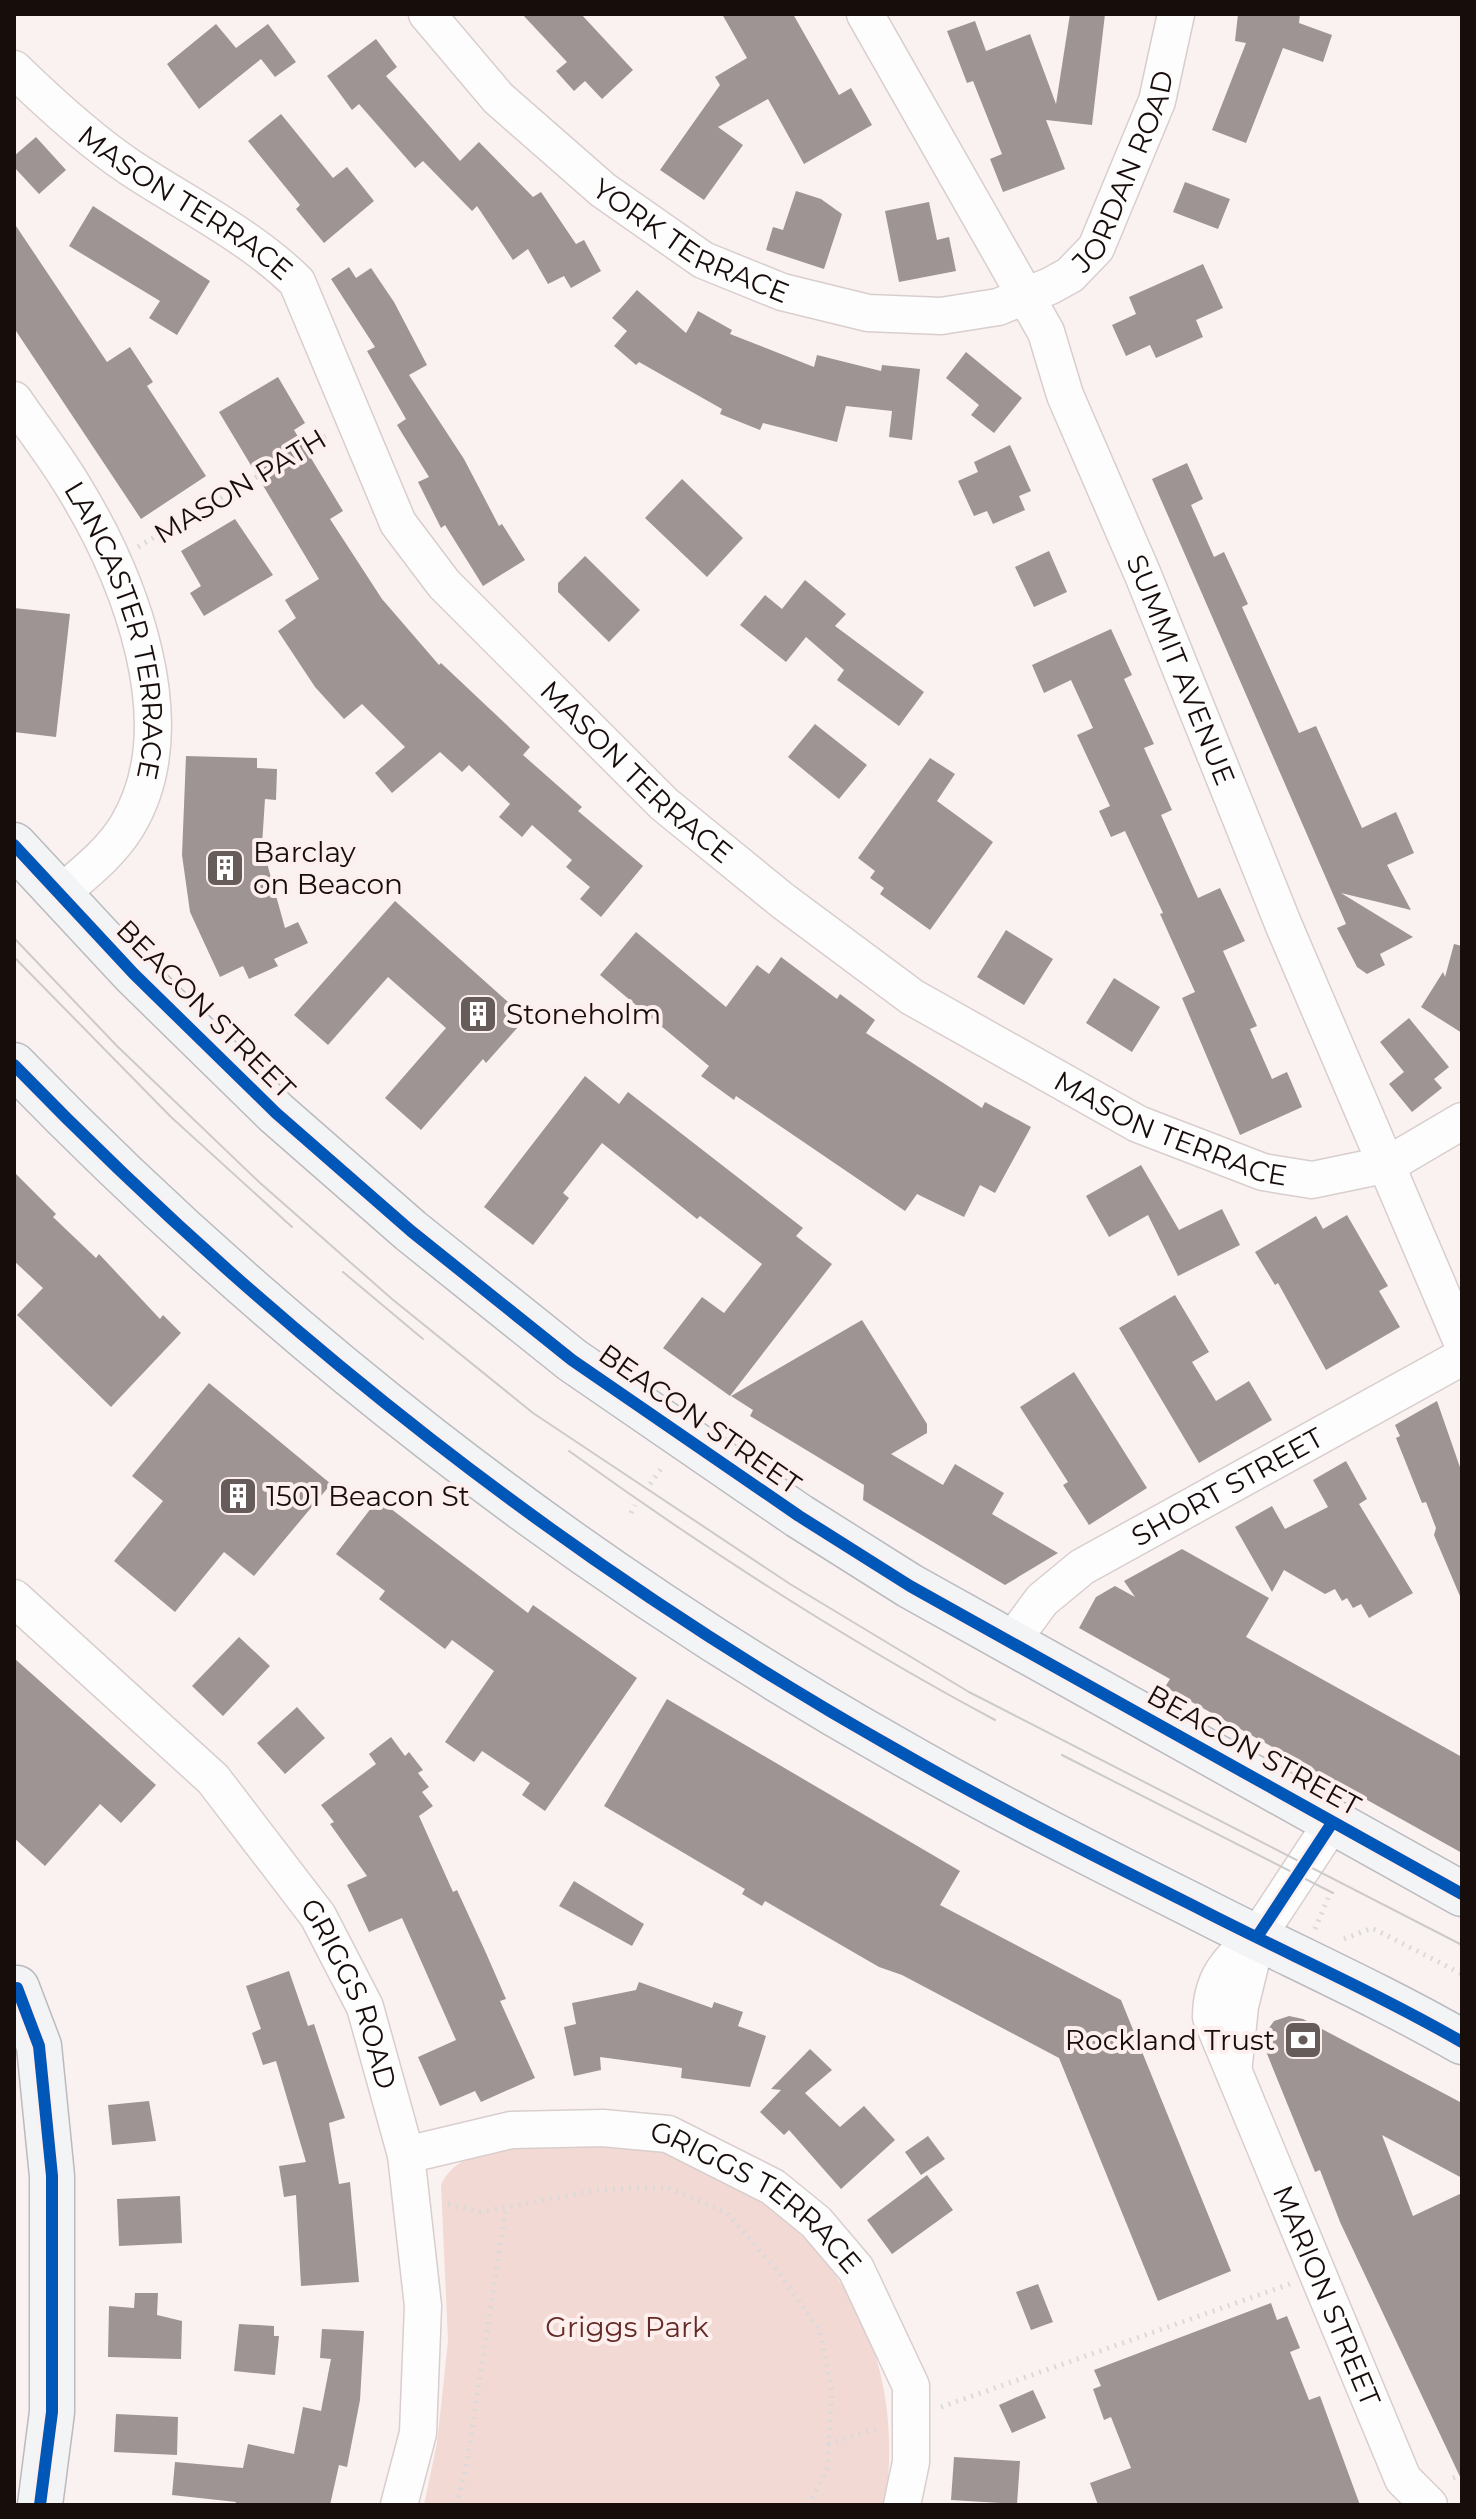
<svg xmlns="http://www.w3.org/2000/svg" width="1476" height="2519" font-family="Montserrat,sans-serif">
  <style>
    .green { fill: #f2d9d4 }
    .building { fill: #9e9493 }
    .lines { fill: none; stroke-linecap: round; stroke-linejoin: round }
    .minor-casing { stroke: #d8cecd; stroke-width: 39 }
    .major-casing { stroke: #bbbabe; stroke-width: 47 }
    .path { stroke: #dbd9d9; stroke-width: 5; stroke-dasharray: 2 6; stroke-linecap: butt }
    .minor { stroke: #fefdfd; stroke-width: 36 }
    .major { stroke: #f2f4f6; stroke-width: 44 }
    .tram { stroke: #cccaca; stroke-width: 2 }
    .cycleway-casing { stroke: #fdefed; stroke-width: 17 }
    .cycleway { stroke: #0057b8; stroke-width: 12 }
    .labels { text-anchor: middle; stroke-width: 8; stroke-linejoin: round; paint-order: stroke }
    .street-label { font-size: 28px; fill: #170d0b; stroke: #fdefed }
    .poi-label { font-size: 28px; fill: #170d0b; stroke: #fdefed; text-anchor: start }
    .park-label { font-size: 28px; fill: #632a25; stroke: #fdefed }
  </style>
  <rect width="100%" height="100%" fill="#faf2f0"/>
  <path class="green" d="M566,2140C602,2144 646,2143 680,2157C829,2219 909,2342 885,2505H424L437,2443L448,2341L441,2185C459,2143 527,2146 566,2140Z"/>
  <path class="building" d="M522,14H581L633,70L602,99L585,81L574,91L556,71L567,62Z
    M722,14H793L839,95L851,88L872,125L804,164L768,99L718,127L743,145L704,200L660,170L720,85L715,77L747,58Z
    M1070,14H1105L1092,125L1046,120L1065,169L1003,192L990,159L1002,154L973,81L967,83L947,31L975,21L986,51L1030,34L1056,104Z
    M1238,14H1300L1299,23L1332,35L1323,62L1283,48L1246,143L1212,130L1246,43L1235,41Z
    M216,24L236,48L268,24L296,62L275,77L261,59L199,109L167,64Z
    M376,39L397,67L386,76L460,161L479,142L533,197L541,192L576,244L584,240L601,271L571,288L564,276L548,284L528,249L513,260L477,206L472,211L423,161L415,168L359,104L352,110L327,76Z
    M281,114L333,178L347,167L374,201L324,243L296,209L300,205L248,141Z
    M36,137L66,170L39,194L14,167V156Z
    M1185,182L1230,199L1218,229L1173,212Z
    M796,191L821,199L842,214L824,269L766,250L773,227L783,230Z
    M929,202L937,240L949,237L956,271L899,282L885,211Z
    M93,206L210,281L177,335L149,318L160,301L69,246Z
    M14,223L107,362L130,347L153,382L147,386L206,476L141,519L14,328Z
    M1203,264L1223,308L1196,320L1203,337L1156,358L1150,345L1126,356L1112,325L1136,314L1129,297Z
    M349,267L356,278L371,268L394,302L427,365L409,375L464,459L499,526L502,524L525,560L483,586L445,525L441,528L418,482L429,477L397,425L406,419L367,351L375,347L331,279Z
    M637,290L686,333L698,311L732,330L730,334L814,367L817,355L881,371L882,365L920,369L912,440L889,437L892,411L846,406L837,442L763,423L760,430L720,414L722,409L639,362L636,365L614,346L627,331L612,318Z
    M966,352L1022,398L994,433L971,415L979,405L946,378Z
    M278,377L305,423L294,430L343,511L330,519L382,599L439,665L441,663L530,747L523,755L582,807L578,811L643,866L601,917L580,899L590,887L566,867L572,860L532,825L522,837L499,817L510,804L469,765L462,772L440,752L392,793L375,773L405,747L362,704L344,719L315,687L278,631L296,618L285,600L319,579L219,412Z
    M1010,445L1031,491L1019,496L1025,510L993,524L987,511L974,516L958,481L978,472L974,462Z
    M1187,463L1203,499L1191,505L1214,557L1224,552L1248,604L1242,607L1299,733L1316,726L1362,828L1396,812L1414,853L1387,865L1411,910L1341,893L1413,937L1380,954L1385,965L1367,974L1357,967L1337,928L1346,924L1152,479Z
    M682,479L743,538L707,577L645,518Z
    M235,519L273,575L204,616L190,593L201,586L181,551Z
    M1049,551L1067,592L1034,607L1015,567Z
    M585,556L640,610L609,642L558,592V583Z
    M805,580L846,614L835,626L924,692L899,726L837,680L844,670L806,637L786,662L740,625L765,595L782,609Z
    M14,608L70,614L56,737L14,732Z
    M1111,629L1132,675L1124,679L1154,744L1144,748L1172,810L1161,815L1198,898L1220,888L1245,941L1223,951L1257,1026L1250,1029L1272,1079L1287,1072L1302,1107L1240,1135L1182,998L1195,992L1160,914L1163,913L1125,831L1111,837L1099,811L1110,806L1077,735L1093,728L1071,680L1044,693L1032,665Z
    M815,724L867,765L839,799L788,757Z
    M186,756L257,758V768L277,769L276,800L265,799L262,845L285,928L298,922L308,943L274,959L278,966L249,979L243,966L220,977L190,912L182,855Z
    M930,758L955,774L937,801L993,842L930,930L880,894L884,888L870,878L875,871L858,858Z
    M395,901L526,1018L486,1063L483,1059L421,1130L385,1098L446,1028L388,977L328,1045L294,1015Z
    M1006,930L1053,959L1024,1005L977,977Z
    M636,932L726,1007L757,965L769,974L781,957L837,999L840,994L875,1020L866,1033L982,1108L985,1102L1031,1127L995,1193L980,1185L964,1217L917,1194L905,1211L736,1096L734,1100L701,1076L709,1066L600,975Z
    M1454,944L1462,946V1033L1421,1007L1443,972L1445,977Z
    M1114,978L1160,1007L1132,1052L1086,1023Z
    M1409,1018L1449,1067L1434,1079L1442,1088L1412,1112L1389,1084L1404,1072L1380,1042Z
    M585,1076L619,1104L628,1092L803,1228L796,1236L832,1264L730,1396L663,1348L702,1297L724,1313L762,1264L700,1216L697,1219L602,1143L563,1193L569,1198L533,1245L484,1207Z
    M1141,1165L1179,1230L1222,1209L1240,1245L1178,1276L1148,1215L1109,1237L1086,1196Z
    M14,1172L56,1214L53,1217L96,1258L99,1254L160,1319L163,1315L181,1333L111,1407L17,1315L43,1288L14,1261Z
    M1347,1215L1388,1286L1379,1291L1400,1327L1326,1370L1278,1283L1275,1285L1255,1252L1316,1216L1323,1229Z
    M1175,1295L1209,1352L1192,1362L1216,1401L1249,1381L1272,1420L1199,1463L1119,1328Z
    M862,1320L927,1424V1433L891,1454L943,1485L955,1464L1004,1493L992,1514L1058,1553L1005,1585L863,1500L864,1485L750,1416L753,1410L731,1396Z
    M1074,1372L1147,1488L1089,1525L1063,1485L1068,1482L1020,1407Z
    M209,1383L331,1484L254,1576L224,1552L175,1612L114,1561L163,1501L132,1476Z
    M1437,1401L1462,1473V1601L1434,1535L1436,1528L1426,1502L1422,1503L1396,1438L1400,1436L1395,1425Z
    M1346,1461L1367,1499L1359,1504L1413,1593L1369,1618L1361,1604L1353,1608L1347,1598L1342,1601L1335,1589L1325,1594L1284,1570L1272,1592L1235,1527L1272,1506L1285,1529L1328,1507L1313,1480Z
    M378,1499L528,1613L533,1605L637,1678L545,1811L522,1795L530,1783L482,1751L474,1762L445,1742L494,1671L452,1640L445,1649L379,1599L385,1591L336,1554Z
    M1182,1549L1269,1598L1246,1637L1462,1757V1853L1165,1687L1170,1679L1079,1628L1096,1597L1115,1586L1135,1597L1124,1581Z
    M239,1637L270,1666L223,1716L192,1686Z
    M14,1658L156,1785L121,1823L100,1804L45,1866L14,1838Z
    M667,1699L960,1871L940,1905L1121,2000L1231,2271L1158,2301L1059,2058L902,1975L879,1967L765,1901L762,1906L742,1894L745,1889L604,1806Z
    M297,1707L325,1738L285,1774L257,1743Z
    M391,1737L405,1756L409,1752L423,1770L418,1773L429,1787L422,1792L433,1806L419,1816L453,1892L457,1890L486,1953L506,1999L500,2001L535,2078L481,2102L475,2091L440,2106L418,2057L456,2040L402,1918L369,1932L347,1885L367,1876L330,1824L334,1822L321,1805L376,1764L369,1754Z
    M574,1881L644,1924L632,1946L559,1906Z
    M289,1971L308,2026L314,2024L345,2118L329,2123L339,2184L350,2182L359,2282L301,2286L296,2195L284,2197L279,2166L306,2162L276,2061L263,2065L252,2033L261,2029L246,1986Z
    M639,1982L712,2008L714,2002L743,2012L738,2026L766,2036L750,2087L681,2078L682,2068L600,2057L601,2070L574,2076L564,2027L576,2024L572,2003L636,1990Z
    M1289,2016L1303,2019L1462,2103V2178L1382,2135L1413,2216L1462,2193V2481L1340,2222L1320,2170L1315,2172L1261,2039L1274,2021Z
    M810,2049L832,2070L805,2093L840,2127L864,2106L895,2140L841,2189L789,2130L784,2135L760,2112L781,2090L771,2089Z
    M149,2101L156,2141L112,2145L108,2105Z
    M928,2136L945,2159L921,2175L905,2152Z
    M927,2175L953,2210L892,2254L867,2220Z
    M180,2196L182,2243L119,2246L117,2199Z
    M1038,2284L1053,2322L1031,2330L1016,2292Z
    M135,2293H158L157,2315L182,2321L181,2359L108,2357L109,2306L134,2308Z
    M1271,2303L1277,2320L1287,2316L1300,2348L1290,2352L1309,2400L1320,2396L1360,2505H1098L1090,2483L1131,2468L1111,2417L1104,2420L1093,2389L1101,2386L1094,2370Z
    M239,2324L274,2326V2336H279L275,2375L234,2371Z
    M322,2329L364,2331L360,2400L347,2467L339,2465L330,2505H235L236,2502L172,2495L175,2462L243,2468L248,2444L294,2454L303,2407L321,2411L331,2359L320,2358Z
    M1033,2390L1046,2418L1012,2433L999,2405Z
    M116,2414L178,2417L177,2455L114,2452Z
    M954,2457L1020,2461L1017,2504L951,2500Z"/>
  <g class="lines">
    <g class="minor-casing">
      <g id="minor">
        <path id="s1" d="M427,14L498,98L603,190L703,260L782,292L868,313L941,316L998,307L1050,286L1070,275L1096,248L1157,101L1176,14"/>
        <path id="s2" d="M865,14L1046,332L1065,395L1143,575L1284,926L1462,1342"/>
        <path id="s3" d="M14,69C50,104 89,140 131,168C187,205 249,235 297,282L398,523L444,584L664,804L783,901L912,997L1138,1124L1263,1172L1312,1180L1389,1164L1462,1121"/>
        <path id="s4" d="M14,400C33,428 55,456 73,486C129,577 188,725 127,826C110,854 83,874 59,895"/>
        <path id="s5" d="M14,1598L213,1779L318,1916L365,2007L406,2155L423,2306L418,2433L399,2505"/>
        <path id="s6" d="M1011,1642L1042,1600L1082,1567L1462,1357"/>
        <path id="s7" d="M1257,1937C1228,1959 1211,1980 1211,2017L1403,2479L1429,2505"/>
        <path d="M1234,2064L1240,2006L1257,1937L1332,1823"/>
        <path id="s8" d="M406,2155L511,2130L603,2128L668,2134L773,2187L816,2222L856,2269L911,2386V2462L902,2505"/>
      </g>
    </g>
    <g class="major-casing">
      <path id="major" d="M14,845L134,974L276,1113L411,1231L572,1360L799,1516L910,1586L1462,1894
        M14,1065C274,1333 571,1566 897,1750C994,1806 1094,1856 1194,1906C1283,1952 1375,1992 1462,2042
        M17,1988L39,2046L52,2176V2412L40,2505"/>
    </g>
    <path class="path" d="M138,547L329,434
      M650,1484L663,1466
      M631,1513L635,1505
      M1315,1929L1328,1898
      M1344,1939L1372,1928L1462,1974
      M448,2204L480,2212L598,2190L666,2187L726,2212L780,2274L820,2331L832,2391L827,2468L809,2505
      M941,2407L1290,2284
      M828,2444L879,2428
      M1453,2478L1462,2475
      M456,2505L466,2468L506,2207"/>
    <use href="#minor" class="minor"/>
    <use href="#major" class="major"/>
    <path class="tram" d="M14,938L117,1046L259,1182L392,1299L533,1413L790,1584L969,1692L1462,1945
      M14,957L171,1117L292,1227
      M343,1272L423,1339
      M569,1451C705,1549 847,1641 995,1720
      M1062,1755L1333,1893"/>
    <g class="cycleway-casing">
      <path id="cycleway" d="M14,845L134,974L276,1113L411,1231L572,1360L799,1516L910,1586L1462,1894
        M14,1065C274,1333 571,1566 897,1750C994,1806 1094,1856 1194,1906C1283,1952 1375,1992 1462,2042
        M1257,1937L1332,1823
        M17,1988L39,2046L52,2176V2412L40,2505"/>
    </g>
    <use href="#cycleway" class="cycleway"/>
  </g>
  <defs>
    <g id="building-square" transform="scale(2)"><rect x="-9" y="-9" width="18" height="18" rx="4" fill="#665d5b" stroke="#fdefed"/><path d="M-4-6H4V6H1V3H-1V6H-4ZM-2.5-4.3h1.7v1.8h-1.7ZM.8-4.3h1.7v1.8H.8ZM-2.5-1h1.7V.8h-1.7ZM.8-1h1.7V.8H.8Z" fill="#fff"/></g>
    <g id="bank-square" transform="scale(2)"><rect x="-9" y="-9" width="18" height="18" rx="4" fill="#665d5b" stroke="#fdefed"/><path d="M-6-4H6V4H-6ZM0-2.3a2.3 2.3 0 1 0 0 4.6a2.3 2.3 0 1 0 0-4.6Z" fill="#fff"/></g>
  </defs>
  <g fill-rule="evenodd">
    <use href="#building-square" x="225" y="868"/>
    <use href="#building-square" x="478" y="1014"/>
    <use href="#building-square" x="238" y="1496"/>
    <use href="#bank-square" x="1303" y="2040"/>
  </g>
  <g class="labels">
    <g class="street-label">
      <text dy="10" stroke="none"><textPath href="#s1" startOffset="874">JORDAN ROAD</textPath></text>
      <text dy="10" stroke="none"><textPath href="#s3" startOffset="218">MASON TERRACE</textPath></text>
      <text dy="10" stroke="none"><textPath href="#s1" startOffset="352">YORK TERRACE</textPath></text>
      <text transform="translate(240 486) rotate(-31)" y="10">MASON PATH</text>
      <text dy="10" stroke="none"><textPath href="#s4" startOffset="258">LANCASTER TERRACE</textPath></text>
      <text dy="10" stroke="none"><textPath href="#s2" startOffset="730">SUMMIT AVENUE</textPath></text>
      <text dy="10" stroke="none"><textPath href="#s3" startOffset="962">MASON TERRACE</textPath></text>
      <text transform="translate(206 1009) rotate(45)" y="10">BEACON STREET</text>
      <text dy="10" stroke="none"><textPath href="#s3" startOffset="1610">MASON TERRACE</textPath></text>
      <text transform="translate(700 1419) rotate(35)" y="10">BEACON STREET</text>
      <text dy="10" stroke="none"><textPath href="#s6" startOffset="270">SHORT STREET</textPath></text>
      <text transform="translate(1254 1750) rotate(29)" y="10">BEACON STREET</text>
      <text dy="10" stroke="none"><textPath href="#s5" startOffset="526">GRIGGS ROAD</textPath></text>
      <text dy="10" stroke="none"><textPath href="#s8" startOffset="374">GRIGGS TERRACE</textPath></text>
      <text dy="10" stroke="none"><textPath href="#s7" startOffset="398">MARION STREET</textPath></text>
    </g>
    <g class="poi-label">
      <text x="253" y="862">Barclay<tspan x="253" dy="32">on Beacon</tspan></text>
      <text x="506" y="1024">Stoneholm</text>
      <text x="266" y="1506">1501 Beacon St</text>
      <text x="1275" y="2050" text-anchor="end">Rockland Trust</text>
    </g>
    <g class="park-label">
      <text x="627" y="2337">Griggs Park</text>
    </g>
  </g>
  <rect width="1476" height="2519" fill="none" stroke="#170d0b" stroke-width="32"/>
</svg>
